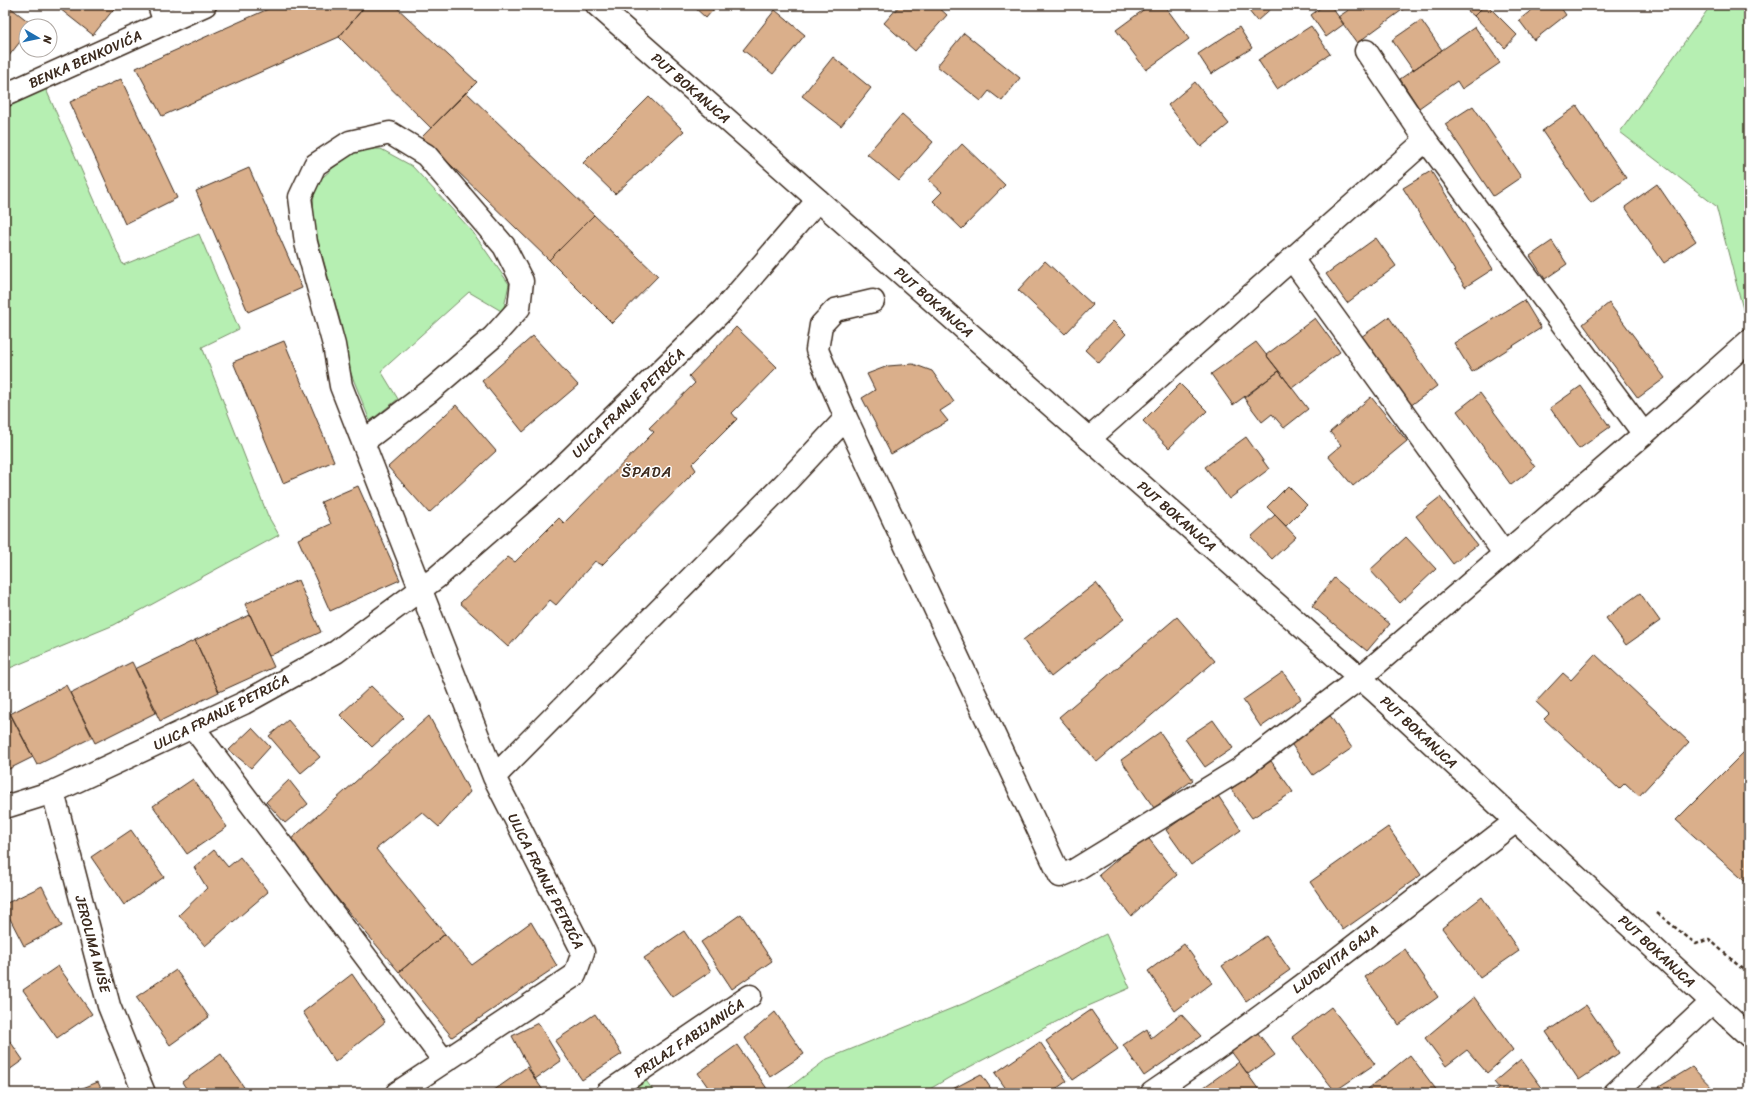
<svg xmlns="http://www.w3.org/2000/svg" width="1754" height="1098" font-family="Sriracha,sans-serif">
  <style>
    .green { fill: #b6efb2; stroke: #788c68 }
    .building { fill: #daaf8b; stroke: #3b2a1e }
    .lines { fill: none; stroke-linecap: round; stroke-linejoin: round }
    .minor-casing { stroke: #3b2a1e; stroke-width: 25 }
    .major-casing { stroke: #3b2a1e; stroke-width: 25 }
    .path { stroke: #3b2a1e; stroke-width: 2.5; stroke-dasharray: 4 3; stroke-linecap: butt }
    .minor { stroke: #fff; stroke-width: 22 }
    .major { stroke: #fff; stroke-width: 22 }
    .labels { text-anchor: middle; stroke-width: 3; stroke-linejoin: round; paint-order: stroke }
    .street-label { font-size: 14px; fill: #3b2a1e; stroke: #fff }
    .neighbourhood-label { font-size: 15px; letter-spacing: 1px; fill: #3b2a1e; stroke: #fff }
  </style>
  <rect width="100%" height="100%" fill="#fff"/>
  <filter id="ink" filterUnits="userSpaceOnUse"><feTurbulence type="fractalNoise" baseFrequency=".025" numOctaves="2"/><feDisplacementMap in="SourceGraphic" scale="8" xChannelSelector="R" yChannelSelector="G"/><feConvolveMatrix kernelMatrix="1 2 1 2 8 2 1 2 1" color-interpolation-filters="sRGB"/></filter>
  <g filter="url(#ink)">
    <path class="green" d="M1711,5H1749V308L1744,313L1716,206L1620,132Z
      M41,78L123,265L199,234L239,329L202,347L268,516L279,535L114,625L5,670V95Z
      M359,149H381L412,166L472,231L509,284L503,312L469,292L381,371L398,399L370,421L348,366L341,324L313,222L314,185L333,168Z
      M1106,934L1130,988L1079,1010L952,1076L923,1093H782L827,1059L965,1003Z
      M639,1071L655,1093H618Z"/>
    <path class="building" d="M5,5H7L33,25L26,26V34L5,61Z
      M63,5H117L93,35L60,9Z
      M277,5H366L339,37L162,116L136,68Z
      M366,5H394L477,82L431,128L339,37Z
      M692,5H717L706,18Z
      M900,5H936L947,15L915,51L884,23Z
      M1150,5H1164L1189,39L1146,70L1116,30Z
      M1244,5H1275L1257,21Z
      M1324,5H1330L1344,24L1326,37L1311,15Z
      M1356,5H1409L1357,43L1338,17Z
      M1461,5H1485L1474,16Z
      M1485,5H1487L1517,35L1505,48L1474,16Z
      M1538,5H1559L1566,15L1534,40L1519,20Z
      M775,10L805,35L773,74L743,50Z
      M1421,20L1442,50L1413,70L1392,40Z
      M1311,26L1330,54L1277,89L1258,60Z
      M1239,27L1252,48L1211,74L1198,54Z
      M1475,27L1500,63L1462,89L1457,81L1419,108L1400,79Z
      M964,33L1020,78L1002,101L989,91L981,101L937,66Z
      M833,57L871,88L841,126L802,96Z
      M121,79L177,198L125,224L70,102Z
      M1195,82L1229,124L1201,147L1168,105Z
      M466,92L594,215L549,260L422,137Z
      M649,97L684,131L615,194L583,163Z
      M1473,106L1521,177L1493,196L1445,124Z
      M1577,106L1626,178L1591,203L1542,131Z
      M902,114L933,142L899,181L867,154Z
      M962,144L1005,185L962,229L933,201L942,192L929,180Z
      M249,168L302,288L248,312L196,191Z
      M1431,171L1493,269L1465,287L1403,188Z
      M1657,184L1696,241L1664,263L1625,207Z
      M594,215L658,276L612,323L549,260Z
      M1376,238L1396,266L1347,303L1326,274Z
      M1552,241L1567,264L1545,279L1530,256Z
      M1045,261L1093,305L1065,334L1018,290Z
      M1524,300L1541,328L1472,372L1454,343Z
      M1609,303L1665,378L1638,398L1583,324Z
      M1389,317L1437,386L1410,406L1361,337Z
      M1315,318L1340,352L1292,388L1266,355Z
      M1113,321L1126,334L1099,363L1085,350Z
      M736,327L777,367L732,413L737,419L692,464L696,470L602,565L595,561L556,605L550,600L508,647L460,603L508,557L515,562L559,518L564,523L654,432L649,428L695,383L689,376Z
      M533,336L578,385L523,432L482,381Z
      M284,341L334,461L283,483L233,362Z
      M1256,342L1279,371L1233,405L1211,374Z
      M913,364L932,371L954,402L940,411L948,421L891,454L862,398L875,390L867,374L888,366Z
      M1279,371L1308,409L1284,428L1272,414L1262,422L1244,398Z
      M1180,384L1207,411L1169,448L1143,421Z
      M1581,386L1610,427L1579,449L1550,408Z
      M1480,393L1535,467L1511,485L1457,411Z
      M1371,397L1407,441L1353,486L1328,456L1341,445L1330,432Z
      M456,405L496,451L429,513L388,467Z
      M1246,437L1269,469L1229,499L1205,467Z
      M358,486L400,580L330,611L298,539L331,524L321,502Z
      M1288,486L1307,505L1286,526L1267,507Z
      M1440,497L1477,545L1453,564L1416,516Z
      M1275,515L1296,537L1272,559L1251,537Z
      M1406,537L1436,569L1400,603L1370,570Z
      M1334,578L1390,624L1367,651L1312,606Z
      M298,580L321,632L269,656L245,604Z
      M1096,583L1124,619L1051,677L1023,640Z
      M1640,593L1660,621L1626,645L1606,618Z
      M250,615L274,667L219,692L195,640Z
      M1177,617L1215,661L1097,762L1059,717Z
      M195,640L219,692L160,721L135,669Z
      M1595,654L1689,742L1639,796L1625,783L1619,789L1544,719L1549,714L1536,702L1563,673L1571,680Z
      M132,662L157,712L95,743L70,693Z
      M1283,672L1301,699L1261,727L1243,700Z
      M66,685L93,737L37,765L10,714Z
      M371,686L404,718L372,747L340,715Z
      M6,705L33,757L5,771V706Z
      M1327,711L1352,748L1313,775L1287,738Z
      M429,716L470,792L439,827L422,812L376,849L445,934L399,972L289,841Z
      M288,720L320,757L301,773L269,736Z
      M1213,720L1233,748L1205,767L1185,739Z
      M252,728L270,747L251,768L229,750Z
      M1160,732L1193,780L1154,808L1121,760Z
      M1749,747V885L1676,820Z
      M1271,761L1293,792L1252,818L1231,789Z
      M193,779L227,827L187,854L153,806Z
      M289,780L308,804L285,823L266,802Z
      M1217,794L1241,830L1191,865L1166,830Z
      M1388,827L1421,875L1343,930L1310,882Z
      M131,830L164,877L124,905L91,857Z
      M1146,835L1177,875L1131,916L1099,875Z
      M214,850L228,867L240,857L268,892L205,946L179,915L207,888L194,867Z
      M42,886L62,926L24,946L5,909V904Z
      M1482,897L1519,951L1480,978L1442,928Z
      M741,914L772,961L732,989L701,942Z
      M531,922L557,966L452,1037L399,972L445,934L472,965Z
      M684,931L711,971L672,997L644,958Z
      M1266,936L1290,970L1246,1001L1222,966Z
      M1184,944L1212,983L1175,1011L1148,971Z
      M1405,949L1438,997L1399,1025L1365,977Z
      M58,966L92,1014L57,1038L23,990Z
      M176,970L209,1017L170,1045L136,997Z
      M352,974L385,1022L335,1062L303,1012Z
      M1474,997L1513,1050L1487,1073L1467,1050L1446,1066L1425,1038Z
      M1586,1005L1619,1053L1579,1080L1546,1032Z
      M1331,1007L1375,1064L1335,1091L1292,1037Z
      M1091,1010L1118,1049L1073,1080L1046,1041Z
      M775,1012L804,1054L770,1077L745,1038Z
      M595,1014L622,1054L582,1080L555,1041Z
      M1181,1014L1201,1036L1144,1076L1123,1045L1147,1029L1151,1038Z
      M538,1023L561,1061L535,1079L512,1036Z
      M1250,1023L1275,1055L1248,1074L1224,1042Z
      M5,1034L23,1060L5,1073Z
      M1040,1042L1067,1081L1050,1093H1009L995,1073Z
      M737,1045L770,1093H712L698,1073Z
      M221,1054L248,1093H189L182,1082Z
      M1410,1055L1438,1092L1363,1093Z
      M1521,1059L1546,1093H1493L1499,1088L1494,1082Z
      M1239,1062L1261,1093H1202L1200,1090Z
      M527,1067L545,1093H490Z
      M1692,1067L1717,1093H1662L1659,1087Z
      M981,1074L994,1093H945Z
      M98,1082L103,1093H70Z"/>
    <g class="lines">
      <g class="minor-casing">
        <path id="minor" d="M159,5L165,23
          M1366,51L1426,140L1644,434
          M1292,259L1504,553
          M873,301L835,310L821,325L817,350L846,418L1060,876L1075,870L1240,769L1360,678L1644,434L1749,341
          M1089,439L1426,140
          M363,442L430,391L493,337L519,308L522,281L504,246L426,155L390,133L350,142L315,165L300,197L306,243L334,345L341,386L494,777L583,952L575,975L397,1093
          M193,727L444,1061
          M494,777L789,479L846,418
          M53,792L109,1006L144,1093
          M5,807L53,792L244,703L336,652L436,578L553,476L724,309L818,200
          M607,1093L750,996
          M1152,1093C1277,1009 1396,913 1516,821
          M1615,1093L1712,1002"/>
      </g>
      <g class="major-casing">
        <path id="major" d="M597,5L1375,691L1749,1036
          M5,95L205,5"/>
      </g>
      <path class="path" d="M640,5L646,11
        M1657,913L1696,944L1709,939L1740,967L1749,971
        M1749,974L1744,980L1749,996"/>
      <use href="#minor" class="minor"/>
      <use href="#major" class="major"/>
    </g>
  </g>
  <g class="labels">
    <g class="street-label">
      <text transform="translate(85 59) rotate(-24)" y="5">BENKA BENKOVIĆA</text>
      <text transform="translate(691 88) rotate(41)" y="5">PUT BOKANJCA</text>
      <text transform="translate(934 302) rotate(41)" y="5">PUT BOKANJCA</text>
      <text transform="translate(628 403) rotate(-44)" y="5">ULICA FRANJE PETRIĆA</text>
      <text transform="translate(1177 516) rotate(41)" y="5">PUT BOKANJCA</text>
      <text transform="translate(221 712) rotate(-27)" y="5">ULICA FRANJE PETRIĆA</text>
      <text transform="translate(1419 732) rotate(43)" y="5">PUT BOKANJCA</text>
      <text transform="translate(546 881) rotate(63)" y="5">ULICA FRANJE PETRIĆA</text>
      <text transform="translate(93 944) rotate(75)" y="5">JEROLIMA MIŠE</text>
      <text transform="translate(1657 951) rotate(43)" y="5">PUT BOKANJCA</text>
      <text transform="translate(1335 959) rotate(-37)" y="5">LJUDEVITA GAJA</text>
      <text transform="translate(689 1038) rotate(-34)" y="5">PRILAZ FABIJANIĆA</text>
    </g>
    <g class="neighbourhood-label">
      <text x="647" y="477">ŠPADA</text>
    </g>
  </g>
  <rect width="1754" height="1098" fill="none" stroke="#fff" stroke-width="20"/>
  <rect x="10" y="10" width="1734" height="1078" fill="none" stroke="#3b2a1e" stroke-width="1.5" filter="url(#ink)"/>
  <g transform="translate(38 38) rotate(99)"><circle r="19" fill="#ffffff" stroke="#b1aaa5"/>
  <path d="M0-3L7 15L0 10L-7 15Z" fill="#1f6fb2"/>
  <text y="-6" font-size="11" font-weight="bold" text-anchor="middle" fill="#3b2a1e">N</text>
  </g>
</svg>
